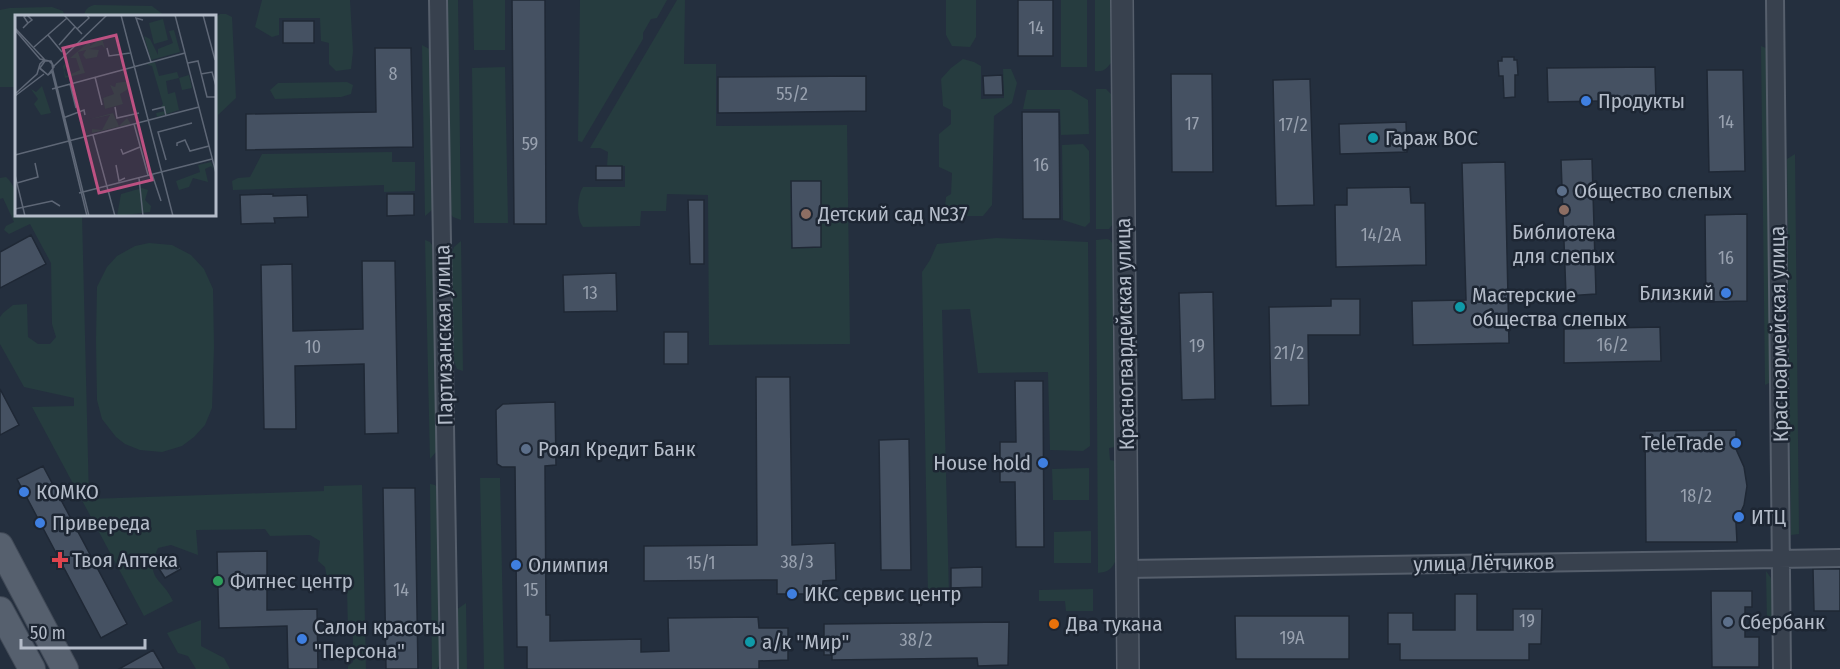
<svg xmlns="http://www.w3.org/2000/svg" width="1840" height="669" font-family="'Fira Sans Condensed',sans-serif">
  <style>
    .green { fill: #263c3f }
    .building { fill: #455162; stroke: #1f2835; stroke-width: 1.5 }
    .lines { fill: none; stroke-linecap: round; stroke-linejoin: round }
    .minor-casing { stroke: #565f6c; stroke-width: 20 }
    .tertiary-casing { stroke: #565f6c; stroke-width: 24 }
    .primary-casing { stroke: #414a57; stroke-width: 28 }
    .minor { stroke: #38414e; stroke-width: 16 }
    .tertiary { stroke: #38414e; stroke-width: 21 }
    .primary { stroke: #56606e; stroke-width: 26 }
    .shop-dot { fill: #3f7fe0; stroke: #1d2633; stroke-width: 2 }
    .culture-dot { fill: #0f9aa8; stroke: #1d2633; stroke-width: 2 }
    .service-dot { fill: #5c6f8a; stroke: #1d2633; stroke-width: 2 }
    .education-dot { fill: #8d6e63; stroke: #1d2633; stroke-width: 2 }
    .health-dot { fill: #e0444e; stroke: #1d2633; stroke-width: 2 }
    .leisure-dot { fill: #2e9e5b; stroke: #1d2633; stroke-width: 2 }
    .food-dot { fill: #e8710a; stroke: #1d2633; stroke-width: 2 }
    .labels { text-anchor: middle; stroke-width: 5; stroke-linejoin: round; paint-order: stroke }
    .number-label { font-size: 18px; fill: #98a1af }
    .poi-label { font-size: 21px; fill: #b4bcc9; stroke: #1d2633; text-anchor: start }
    .street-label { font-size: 21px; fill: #b4bcc9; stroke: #1d2633 }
    .inset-road { fill: none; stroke: #5e6776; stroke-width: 1.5 }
    .view { fill: #bd5182; fill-opacity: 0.15; stroke: #bd5182; stroke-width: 3 }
    .inset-edge { fill: none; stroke: #b4bcc9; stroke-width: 3 }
  </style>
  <rect width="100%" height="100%" fill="#242f3e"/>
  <path class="green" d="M262,0H350L353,51L351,69L336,71L329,64V43L321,41L320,18H279V35L272,37L255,27Z
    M445,0H458L461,220L453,217L449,212Z
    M473,0H505V50H474Z
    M580,0H667L657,18L651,19L643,33V39L582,142L578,141Z
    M677,0H685L684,64H716V126L847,125L850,344L709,345L708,195L667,194L666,211H641L640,226L583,227C576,218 577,196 583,187H625V166H607L608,152L600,148H590Z
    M946,0H976V37L970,47L952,46L946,35Z
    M1061,0H1087V67H1061Z
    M1095,0H1111V63C1106,69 1104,72 1095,71Z
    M94,5L152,6L165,16H84C85,9 88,7 94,5Z
    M52,7L63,11L65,16H16V87H0V10L10,8Z
    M220,14H226L232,17L236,98L218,115V140L215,141L214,19Z
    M422,45L431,50L435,204L432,210L425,216Z
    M1761,46L1768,49L1773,377L1771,382L1765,385Z
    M963,59L974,62L981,66V99L1004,98L1003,69H1011L1017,83L1012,103L994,116L992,205L983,216H955L945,208L946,197L951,194L952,173L939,167V134L951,124V110L943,106L941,79L951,68Z
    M505,67L508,223H474L472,68Z
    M347,82L353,85L351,94L341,97L275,99L270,90L278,83Z
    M1096,89H1106L1111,94L1113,224L1109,229H1096Z
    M1027,90H1071L1088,100L1089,134L1061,135L1060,109H1023Z
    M1083,144L1089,151L1090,222L1085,227L1063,220L1062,145Z
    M392,152V162H415V191L384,192V185L233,190L232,181L238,178L250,177L262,154Z
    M1795,154L1799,534L1791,535L1787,159Z
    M6,177C18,188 16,199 16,214L82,215L89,499L324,491V486L362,485L366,669H348V666L353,662V635L348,632L347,588L328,584L325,567L318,561L320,541L310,535L270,536L265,529L196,530L198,555L171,545L158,548C144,580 162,577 173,601L144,616L32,407L74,406V398L24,387L0,344V317L3,313L13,305L27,304L28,337L38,344H50L56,337L52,324L51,263L30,224L9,234L4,230L6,226L14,222L3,198L0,199V178Z
    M996,238L1088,242L1090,446L1083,451L1050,450L1048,372L978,373L970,309L942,310L949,596L928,595L922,272L930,260L937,244Z
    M1107,239L1110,240L1114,246L1115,447L1109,448L1110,460L1115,461V562C1111,570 1107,572 1098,573L1096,240Z
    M425,240L430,242L434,248L438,444L436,452L430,459Z
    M461,241L463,371L457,369L453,359L451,255L454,247Z
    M149,243L172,245L191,255L204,269L213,289L214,347L212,408L205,425L194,437L182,446L162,452L140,450L125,444L116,437L102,419L97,400L96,341L97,287L107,267L117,256L135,246Z
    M1089,468V500H1053L1052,469Z
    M500,478L504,669H484L480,478Z
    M430,484L435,485L439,489L441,663L437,669H432Z
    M1091,531V563H1054V532Z
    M1766,571L1773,581V620L1767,623Z
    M1093,589V611H1066L1065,601H1039V590Z
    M466,603L467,669H457L456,610Z
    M201,620V646L224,658L230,669H196L188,656L178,653L167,633Z"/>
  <path class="building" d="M512,0H545L546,224H514Z
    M1018,0H1053V56H1018Z
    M283,21H314V43H283Z
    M375,48H411L413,147L246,150V114L376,112Z
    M1502,57H1514V60H1517L1518,75H1515V97L1504,98L1503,76H1499L1498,61H1502Z
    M1655,67L1656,100L1548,102L1547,68Z
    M1707,70H1743L1745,171L1709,172Z
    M1171,74H1212L1213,172H1172Z
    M1002,75L1003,95H984L983,76Z
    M866,76V111L718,113V77Z
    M1310,79L1314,205L1276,206L1273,80Z
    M1022,112H1059L1060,219H1023Z
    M1406,122L1407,152L1340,154L1339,124Z
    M1592,159L1596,294L1566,296L1561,160Z
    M1505,162L1509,343L1413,345L1412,301L1466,300L1462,163Z
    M596,166H622V180H596Z
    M791,181H821V247L792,248Z
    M1410,187L1411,203H1425L1426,265L1336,267L1335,205H1347V188Z
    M273,194V196L307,195L308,217L274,218L275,223L241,224L240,195Z
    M387,194H414V215L387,216Z
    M688,200H704V264H690Z
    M1747,214V301L1706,302L1705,215Z
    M31,235L46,264L0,288V252Z
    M362,261H395L398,433L365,434L364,364L295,366L296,429H264L261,265L292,264L293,331L363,329Z
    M616,273L617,311L564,312L563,275Z
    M1213,292L1215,399L1182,400L1179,293Z
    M1331,299H1360V335H1308L1309,405L1271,406L1269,307L1331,306Z
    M1660,327L1661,361L1564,363V329Z
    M664,332H688V364H664Z
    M756,377H790L792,545L835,543L836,580L823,581L822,594H777V580L644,581V546L757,545Z
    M1015,381H1043L1044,547H1016L1015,482H1000V442H1016Z
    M0,389L19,425L0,435Z
    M555,402L556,465L545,466L546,615H550V641L641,639V652L669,651L668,618L758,617L759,628H788V660L759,661V669H527V647H517L515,467H502L497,464L496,410L503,404Z
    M1736,430V449L1744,467L1747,486L1744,505L1736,523L1737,542H1646L1645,431Z
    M909,439L911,570H881L879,440Z
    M43,466L127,624L101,638L17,479Z
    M383,488H415L418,669H386Z
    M267,551V610L317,609L318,669H288L287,626L219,628L217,552Z
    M173,554L181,569L165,578L156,564Z
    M982,567V587L951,588V568Z
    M1813,569H1840V611H1814Z
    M1711,591H1752V607H1745V637H1759V667H1712Z
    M1455,594H1477V630H1513V609H1542L1541,644H1529V660H1400V644H1388V613H1413V630H1455Z
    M1235,616H1349V659H1236Z
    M1009,622L1008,665L978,666L977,658L832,660V655H824V624Z
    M153,650L164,669H119Z"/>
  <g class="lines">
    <g class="minor-casing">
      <path id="minor" d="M438,0L449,669
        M1775,0L1782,669
        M1127,569L1840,558"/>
    </g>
    <g class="tertiary-casing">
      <path id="tertiary" d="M1122,0L1128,669"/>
    </g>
    <g class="primary-casing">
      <path id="primary" d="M0,546L65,669
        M0,610L32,669"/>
    </g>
    <use href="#minor" class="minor"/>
    <use href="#tertiary" class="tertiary"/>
    <use href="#primary" class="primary"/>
  </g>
  <g class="shop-dot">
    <circle cx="1586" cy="101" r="6"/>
    <circle cx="1726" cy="293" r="6"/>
    <circle cx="1736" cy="443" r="6"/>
    <circle cx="1043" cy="463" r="6"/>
    <circle cx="24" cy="492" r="6"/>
    <circle cx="1739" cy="517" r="6"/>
    <circle cx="40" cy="523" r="6"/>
    <circle cx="516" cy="565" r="6"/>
    <circle cx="792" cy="594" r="6"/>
    <circle cx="302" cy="639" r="6"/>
  </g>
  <g class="culture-dot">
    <circle cx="1373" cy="138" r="6"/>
    <circle cx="1460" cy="307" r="6"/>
    <circle cx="750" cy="642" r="6"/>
  </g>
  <g class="service-dot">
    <circle cx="1562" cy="191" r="6"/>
    <circle cx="526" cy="449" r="6"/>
    <circle cx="1728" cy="622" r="6"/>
  </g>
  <g class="education-dot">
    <circle cx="1564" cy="210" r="6"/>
    <circle cx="806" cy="214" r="6"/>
  </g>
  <path class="health-dot" d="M57 551h6v6h6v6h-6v6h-6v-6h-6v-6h6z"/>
  <circle class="leisure-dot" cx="218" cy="581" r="6"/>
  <circle class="food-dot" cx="1054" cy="624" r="6"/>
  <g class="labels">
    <g class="number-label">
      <text x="1036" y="34">14</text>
      <text x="393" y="80">8</text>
      <text x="792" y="100">55/2</text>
      <text x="1726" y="128">14</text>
      <text x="1192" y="130">17</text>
      <text x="1293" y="131">17/2</text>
      <text x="530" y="150">59</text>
      <text x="1041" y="171">16</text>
      <text x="1381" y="241">14/2А</text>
      <text x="1726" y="264">16</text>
      <text x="590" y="299">13</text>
      <text x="1612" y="351">16/2</text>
      <text x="1197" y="352">19</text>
      <text x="313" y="353">10</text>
      <text x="1289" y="359">21/2</text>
      <text x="1696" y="502">18/2</text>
      <text x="797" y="568">38/3</text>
      <text x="701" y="569">15/1</text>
      <text x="401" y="596">14</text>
      <text x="531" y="596">15</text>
      <text x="1527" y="627">19</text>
      <text x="1292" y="644">19А</text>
      <text x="916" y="646">38/2</text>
    </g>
    <g class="poi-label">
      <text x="1598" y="108">Продукты</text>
      <text x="1385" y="145">Гараж ВОС</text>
      <text x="1574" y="198">Общество слепых</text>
      <text x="818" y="221">Детский сад №37</text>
      <text x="1564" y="239" text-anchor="middle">Библиотека<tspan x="1564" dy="24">для слепых</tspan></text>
      <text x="1714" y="300" text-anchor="end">Близкий</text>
      <text x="1472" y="302">Мастерские<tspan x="1472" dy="24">общества слепых</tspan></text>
      <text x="1724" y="450" text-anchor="end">TeleTrade</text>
      <text x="538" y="456">Роял Кредит Банк</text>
      <text x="1031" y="470" text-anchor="end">House hold</text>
      <text x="36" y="499">КОМКО</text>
      <text x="1751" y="524">ИТЦ</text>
      <text x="52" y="530">Привереда</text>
      <text x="72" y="567">Твоя Аптека</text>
      <text x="528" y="572">Олимпия</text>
      <text x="230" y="588">Фитнес центр</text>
      <text x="804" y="601">ИКС сервис центр</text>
      <text x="1740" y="629">Сбербанк</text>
      <text x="1066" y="631">Два тукана</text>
      <text x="314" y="634">Салон красоты<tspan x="314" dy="24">"Персона"</tspan></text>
      <text x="762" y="649">а/к "Мир"</text>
    </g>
    <g class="street-label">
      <text transform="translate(1125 334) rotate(-91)" y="7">Красногвардейская улица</text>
      <text transform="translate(1779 334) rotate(-91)" y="7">Красноармейская улица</text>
      <text transform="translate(444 335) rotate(-91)" y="7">Партизанская улица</text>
      <text transform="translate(1484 563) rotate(-1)" y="7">улица Лётчиков</text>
    </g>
  </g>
  <g transform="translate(15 15)">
    <rect width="201" height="201" fill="#242f3e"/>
    <path d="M148,4L153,25L139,29L134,8ZM159,15L165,37L136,45L129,21L135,24L143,40V34L158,28L154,16ZM87,23L90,34L87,30L74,34L84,35L82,42L71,44L68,40L71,35L63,37L70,58L50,63L48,51L54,45L49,55L51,61L65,55L61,43H55L75,26V31ZM140,47L144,61L162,57L164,63L174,60L177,73L167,75L164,63L151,66L153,79L160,77L164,95L142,102L141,98L150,96L146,92L148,89L137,51L131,49ZM114,66L115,73L105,79L108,89L90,94L88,83L99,79L95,70L100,72L101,68ZM27,71L36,98L26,100L19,89L23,84L16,74L21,77ZM98,98L104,111L112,103L116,109L77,118V114L87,115L95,100L72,105ZM196,147L199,155L196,151L190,154L193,167L178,163L174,172L164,175L161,166L185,157L183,150ZM127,173L133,175L130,185L136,191L135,197L102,201L106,179Z" fill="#263c3f"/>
    <path class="inset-road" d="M49,0L67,19M106,0L158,201M160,0L201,158M188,0L200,45M128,5L121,3L136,47M0,13L30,45M8,13L13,8L17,5L12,0L9,2L13,8M62,14L74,3L72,0M0,15L25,44L34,46L37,49L38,56L33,60L25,53L30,46M33,20L47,37M44,30L60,12M19,32L52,3M92,33L94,41L115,38M173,48L183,46L192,82H201M39,51L92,0M38,56L74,201M37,57L72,201M186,59L197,57L201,71M80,62L87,90M55,69L61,93M37,74L170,38M0,79L22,59L25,49L28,46H36L39,52L33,60L24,53M0,81L29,59M100,92L102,103L124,98M137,95L149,92L151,101M48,103L69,95L70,100M119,109L133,160M78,120L100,201M162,131V128L170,125L175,136L194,131M106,134L108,139L125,132M0,140L184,92M151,145L143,117L177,108M101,150L104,166L110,163M137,159L146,186M0,160L10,201M124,163L128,201M2,168L23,162L20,148M64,178L197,144M0,194L37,186L45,191"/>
    <path class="view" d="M101,20L137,165L84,178L48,33Z"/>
    <rect width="201" height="201" class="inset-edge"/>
  </g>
  <path d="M21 639v9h124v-9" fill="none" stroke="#b4bcc9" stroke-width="3"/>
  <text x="30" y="639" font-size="18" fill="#b4bcc9" stroke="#1d2633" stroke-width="4.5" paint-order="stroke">50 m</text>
</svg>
